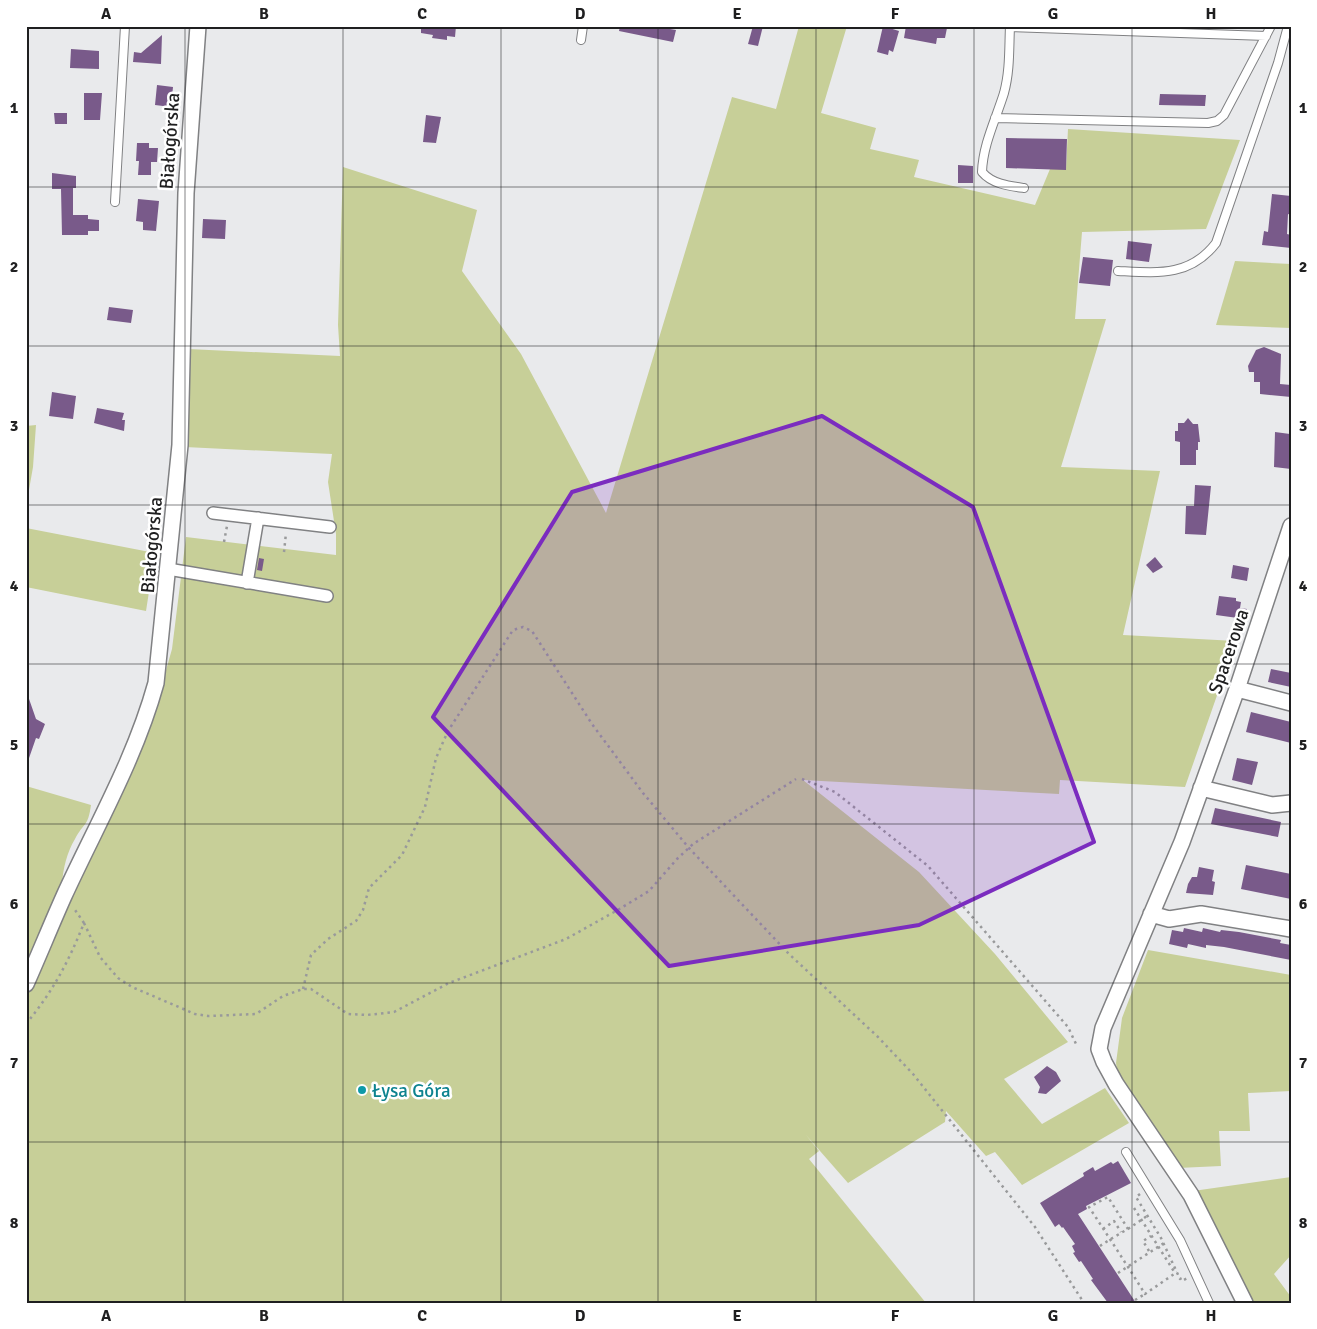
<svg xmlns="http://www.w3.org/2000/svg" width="1317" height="1329" font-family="Signika,sans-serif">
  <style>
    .green { fill: #c7cf98 }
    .building { fill: #795a8a }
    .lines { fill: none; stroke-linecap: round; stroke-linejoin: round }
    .service-casing { stroke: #808183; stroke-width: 10 }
    .pedestrian-casing { stroke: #808183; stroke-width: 14 }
    .minor-casing { stroke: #808183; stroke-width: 18 }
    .path { stroke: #999a9b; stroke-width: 2.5; stroke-dasharray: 2.5 4; stroke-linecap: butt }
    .service { stroke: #fff; stroke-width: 8 }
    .pedestrian { stroke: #fff; stroke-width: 11 }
    .minor { stroke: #fff; stroke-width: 15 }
    .marked { fill: #7b2cbf; fill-opacity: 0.2; stroke: #7b2cbf; stroke-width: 4; stroke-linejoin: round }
    .grid { fill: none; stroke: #1f1f20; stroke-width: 1; stroke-opacity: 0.55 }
    .culture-dot { fill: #0f9aa8; stroke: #fff; stroke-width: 2 }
    .labels { text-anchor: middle; stroke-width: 5; stroke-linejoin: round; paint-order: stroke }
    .street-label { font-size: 19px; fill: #1f1f20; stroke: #fff }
    .culture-label { font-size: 19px; fill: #0d838f; stroke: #fff; text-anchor: start }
    .neatline { fill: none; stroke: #1f1f20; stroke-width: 2 }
    .grid-label { font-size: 16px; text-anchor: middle; font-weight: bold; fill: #1f1f20 }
  </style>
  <rect width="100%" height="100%" fill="#e9eaec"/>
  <path class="green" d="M799,26H847L821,113L876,128L870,149L919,160L914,177L1035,205L1050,169H1066L1068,129L1240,140L1206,229L1082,232L1075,319H1106L1061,467L1160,471L1123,635L1236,641L1185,787L1060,780L1059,794L803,780L919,872L995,954L1068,1042L1004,1079L1042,1124L1105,1088L1129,1123L1022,1185L995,1152L986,1156L946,1111L945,1122L848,1183L806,1135L819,1151L809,1159L926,1303H26V786L91,805C88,827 84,822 75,839C67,852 63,869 62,884L153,716L172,649L186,537L336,555V534L328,482L332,454L185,447L188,349L340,356L338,325L343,167L477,210L462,271L521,354L606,513L732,97L776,109Z
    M1235,261L1291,264V328L1216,325Z
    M36,425L33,467L26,507V426Z
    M26,528L155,553L146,611L26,587Z
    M1148,950L1291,975V1091L1248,1093L1250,1131H1219L1221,1166L1178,1168L1119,1082L1116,1063L1122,1018Z
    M1291,1177V1255L1274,1274L1291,1297V1303H1253L1193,1191Z"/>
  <path class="building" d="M421,26H456L455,37L447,36V40L432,38L433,35L421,33Z
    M620,26H670V29L676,30L673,42L619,31Z
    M753,26H763L758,46L748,44Z
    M883,26L899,31L893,52L889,50L888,55L877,52Z
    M906,26H941L947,28L945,38H937L936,44L904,38Z
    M162,35L161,64L133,62L134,52L141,53Z
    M71,49L99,51V69L70,68Z
    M157,85L173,87L171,107L155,105Z
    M84,93H102L100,120H84Z
    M1160,94L1206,95L1205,106L1159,105Z
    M54,113H67V124H55Z
    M426,115L441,117L436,143L423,142Z
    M1006,138L1067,139L1066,170L1006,168Z
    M137,143H149V148H158L157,162H151V175H138L139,161H136Z
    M958,165L973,166V183H958Z
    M52,173L76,176V188H73V215H88V219L99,220V231H88V235H62L61,189H52Z
    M1272,194L1291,196V215L1288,214L1287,234L1291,235V248L1262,245L1264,231L1268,232Z
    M138,199L159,201L156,231L143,230V222L136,221Z
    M203,219L226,220L225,239L202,238Z
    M1128,241L1152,244L1149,262L1126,259Z
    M1083,257L1113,260L1110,286L1079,283Z
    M109,307L133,310L131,323L107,320Z
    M1264,347L1281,354L1280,384L1291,385V397L1260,394V382H1254V372H1249L1248,366L1256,350Z
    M52,392L76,396L73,419L49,416Z
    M97,408L124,413L122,420H125L124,431L94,423Z
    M1188,418L1193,424H1198L1200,442H1198V450H1196V465H1180V442L1175,441V431H1178V423H1184Z
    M1275,432L1290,434L1291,469L1274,467Z
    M1195,485L1211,486L1206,535L1185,534L1186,506H1194Z
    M1155,557L1163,567L1153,573L1146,565Z
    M259,558L264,559L262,571L257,570Z
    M1233,565L1249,568L1247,581L1231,578Z
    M1219,596L1236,598V601L1241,602L1240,608L1247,609L1245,619L1216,615Z
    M1271,669L1291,673V687L1268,682Z
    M28,696L36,719L45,724L39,739L36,738L28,761L26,697Z
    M1251,712L1291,722V743L1246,732Z
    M1237,758L1258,762L1252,785L1232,780Z
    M1215,808L1281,822L1278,837L1211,824Z
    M1246,865L1291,874V899L1241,889Z
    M1199,867L1214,870L1212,881L1215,882L1213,895L1186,893L1188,884L1192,877H1197Z
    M1184,928L1202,932L1203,928L1220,932L1221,930L1239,932L1281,940L1280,943L1291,945V960L1224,947L1206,945V948L1188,944L1187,948L1169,944L1172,930L1183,932Z
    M1047,1066L1056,1072L1061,1081L1046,1094L1038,1093L1040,1087L1034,1077Z
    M1118,1161L1131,1183L1086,1206L1087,1209L1078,1214L1136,1303H1108L1091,1280L1093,1279L1081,1261L1079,1262L1073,1253L1075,1252L1072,1246L1075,1244L1063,1227L1062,1228L1059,1224L1055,1227L1040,1203L1084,1176L1083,1173L1093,1167L1095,1171L1111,1162L1113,1164Z"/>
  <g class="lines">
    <g class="service-casing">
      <path id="service" d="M1010,26C1009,49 1010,71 1004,93C996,119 983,144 982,172C992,184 1009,186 1024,188
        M1010,27L1266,36
        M581,40L583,26
        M995,118L1208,123L1217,121L1224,115L1271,26
        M115,202L125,26
        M1118,271C1157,273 1190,277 1216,243L1278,63L1288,26
        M1126,1152L1180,1240L1209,1303"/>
    </g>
    <g class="pedestrian-casing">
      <path id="pedestrian" d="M213,513L330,527
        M168,569L327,596
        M247,583L258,518"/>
    </g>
    <g class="minor-casing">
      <path id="minor" d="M1237,689L1291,703
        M1201,788L1272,805L1291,803
        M1151,914L1169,919L1201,914L1291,929
        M26,984C39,955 51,925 64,896C96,826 135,759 156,683L180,445L186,193L198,26
        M1245,1303L1191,1195L1116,1084L1104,1062L1099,1049L1103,1028L1182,842L1237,689L1291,526"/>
    </g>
    <path class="path" d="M224,542L227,526
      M284,552L286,533
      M802,779L835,792L928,866L1068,1027L1076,1044
      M84,923L100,957L118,978L132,987L195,1014L208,1016L256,1014L283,996L303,989H311L348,1014L367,1015L394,1012L449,983L566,939L616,911L649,891L677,859L693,844L796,779
      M303,989L311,955L328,939L356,921L363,910L369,888L402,855L425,807L436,758L448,731L513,630L523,627L532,631L592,724L643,793L689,848L789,954L878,1037L913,1074L1035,1227L1084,1303
      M26,1024C53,991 68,963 84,923L73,907
      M1140,1194L1136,1197L1161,1238L1180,1279L1184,1277L1186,1281
      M1134,1208L1175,1273
      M1103,1229L1114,1221L1121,1232
      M1128,1229L1147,1216
      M1100,1246C1109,1240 1119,1234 1128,1229L1108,1197L1089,1207C1108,1236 1127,1265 1145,1294L1177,1272
      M1149,1251L1143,1241L1151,1236
      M1118,1273L1164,1243
      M1135,1300L1145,1294"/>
    <use href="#service" class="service"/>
    <use href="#pedestrian" class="pedestrian"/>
    <use href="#minor" class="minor"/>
  </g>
  <path class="marked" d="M822,416L973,507L1094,842L919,925L669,966L433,717L572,492Z"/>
  <path class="grid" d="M185,26V1303M343,26V1303M501,26V1303M658,26V1303M816,26V1303M974,26V1303M1132,26V1303M26,187H1291M26,346H1291M26,505H1291M26,664H1291M26,824H1291M26,983H1291M26,1142H1291"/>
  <circle class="culture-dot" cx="362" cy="1090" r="5"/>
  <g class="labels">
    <g class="street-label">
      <text transform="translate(169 141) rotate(-86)" y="7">Białogórska</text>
      <text transform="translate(151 545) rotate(-85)" y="7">Białogórska</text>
      <text transform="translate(1228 651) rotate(-71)" y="7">Spacerowa</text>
    </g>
    <g class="culture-label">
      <text x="372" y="1097">Łysa Góra</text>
    </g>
  </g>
  <rect width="1317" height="1329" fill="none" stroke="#ffffff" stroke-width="55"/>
  <rect x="28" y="28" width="1262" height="1274" class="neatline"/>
  <g class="grid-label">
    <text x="106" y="19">A</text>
    <text x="264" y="19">B</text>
    <text x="422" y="19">C</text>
    <text x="580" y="19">D</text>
    <text x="737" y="19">E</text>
    <text x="895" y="19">F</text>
    <text x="1053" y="19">G</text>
    <text x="1211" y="19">H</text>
    <text x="14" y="113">1</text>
    <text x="1303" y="113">1</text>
    <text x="14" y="272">2</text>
    <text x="1303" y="272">2</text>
    <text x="14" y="431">3</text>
    <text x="1303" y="431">3</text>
    <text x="14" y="591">4</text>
    <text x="1303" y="591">4</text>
    <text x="14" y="750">5</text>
    <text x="1303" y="750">5</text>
    <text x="14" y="909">6</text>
    <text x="1303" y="909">6</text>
    <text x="14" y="1068">7</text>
    <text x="1303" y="1068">7</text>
    <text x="14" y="1228">8</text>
    <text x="1303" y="1228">8</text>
    <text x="106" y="1321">A</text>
    <text x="264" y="1321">B</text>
    <text x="422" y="1321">C</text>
    <text x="580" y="1321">D</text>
    <text x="737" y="1321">E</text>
    <text x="895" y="1321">F</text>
    <text x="1053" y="1321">G</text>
    <text x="1211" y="1321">H</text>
  </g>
</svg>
